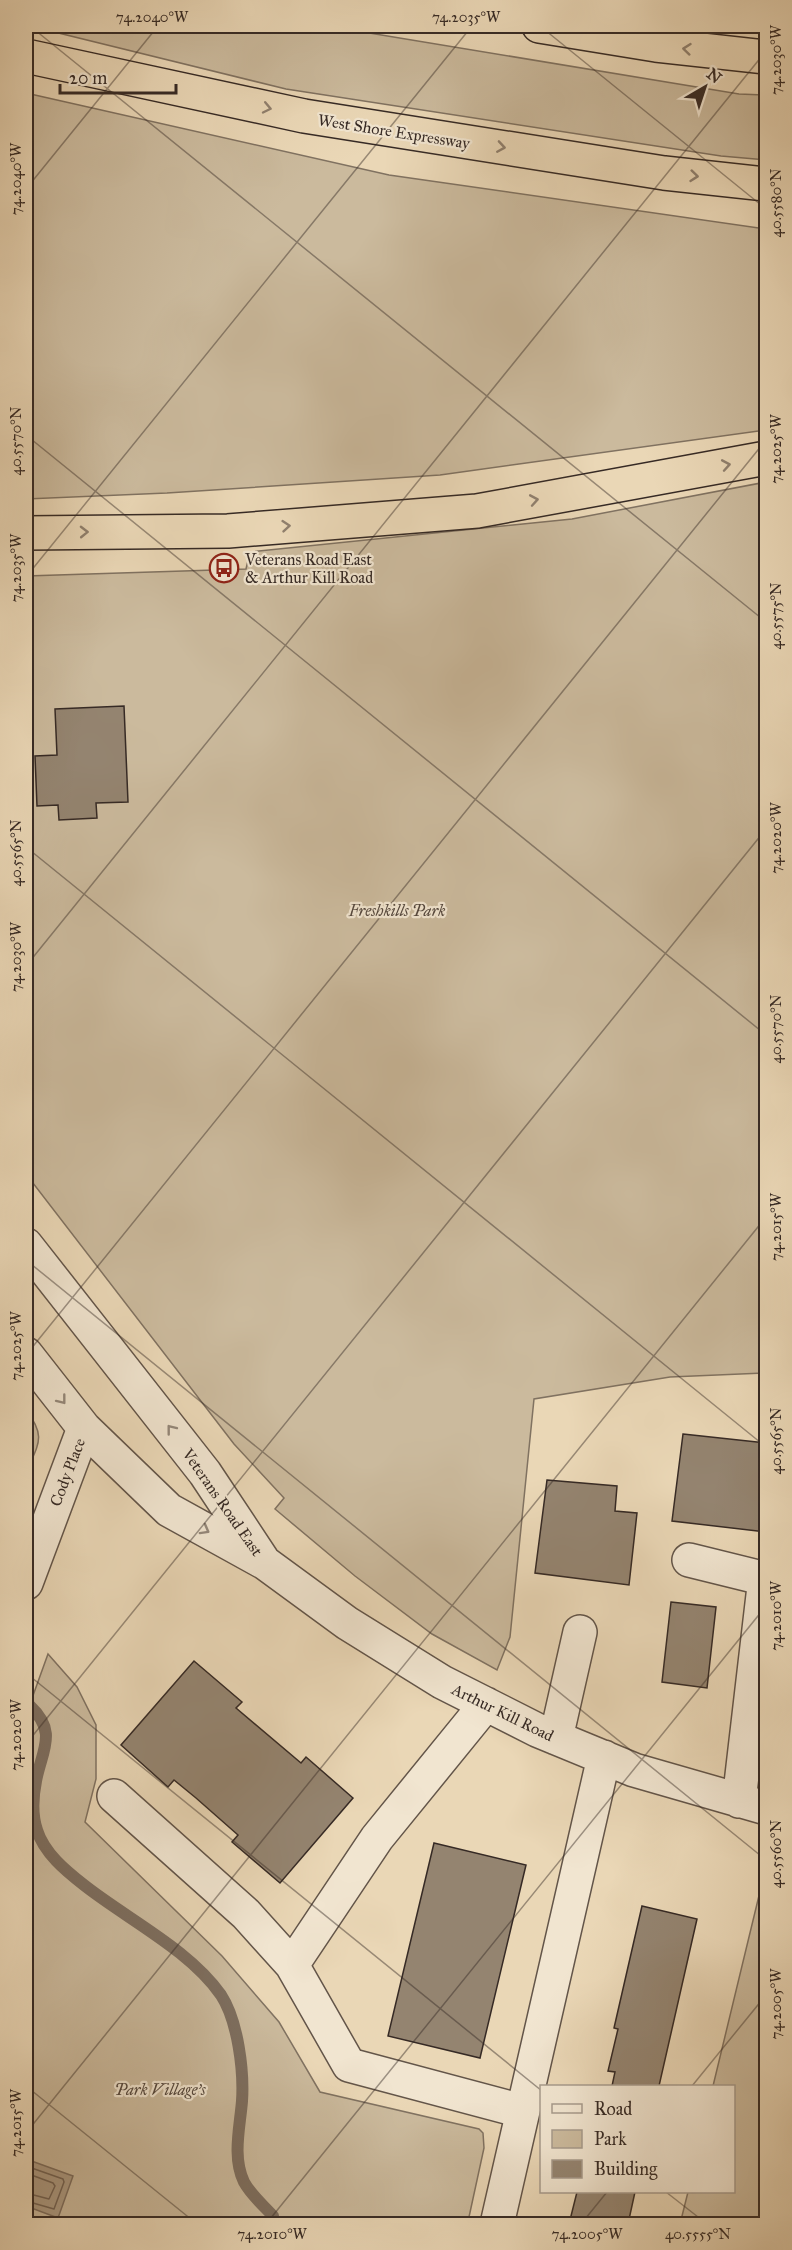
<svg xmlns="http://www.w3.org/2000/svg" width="792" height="2250" font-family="'IM FELL Great Primer',serif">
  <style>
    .green { fill: #cbba9d; stroke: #807261; stroke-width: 1.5 }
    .water { fill: #ad9c85; stroke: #7d6e5f; stroke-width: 1.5 }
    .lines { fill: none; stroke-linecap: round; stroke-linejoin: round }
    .shore { stroke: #726355; stroke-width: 1.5 }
    .stream { stroke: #7d6e5f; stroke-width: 12 }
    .building { fill: #948470; stroke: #362a25; stroke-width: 1.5 }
    .minor-casing { stroke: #635549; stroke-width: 36 }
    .highway-casing { stroke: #362a25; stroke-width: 36 }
    .minor { stroke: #f1e5d0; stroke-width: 33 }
    .highway { stroke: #ead7b6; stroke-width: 33 }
    .oneway { stroke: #90806e }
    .oneway2 { stroke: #94887a }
    .ticks { fill: none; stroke: #362a25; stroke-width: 1.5; stroke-opacity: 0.45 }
    .labels { text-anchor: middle; stroke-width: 4.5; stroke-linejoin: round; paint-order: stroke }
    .street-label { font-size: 16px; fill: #362a25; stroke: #f1e5d0 }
    .poi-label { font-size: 16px; fill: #362a25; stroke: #f1e5d0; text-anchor: start }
    .park-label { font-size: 16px; font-style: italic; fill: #54473d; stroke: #f1e5d0 }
    .neatline { fill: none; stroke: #362a25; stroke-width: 2 }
    .ticks-label { font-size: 15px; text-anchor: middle; fill: #362a25 }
  </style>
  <rect width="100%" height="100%" fill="#ead7b6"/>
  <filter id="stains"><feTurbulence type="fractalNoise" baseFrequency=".00333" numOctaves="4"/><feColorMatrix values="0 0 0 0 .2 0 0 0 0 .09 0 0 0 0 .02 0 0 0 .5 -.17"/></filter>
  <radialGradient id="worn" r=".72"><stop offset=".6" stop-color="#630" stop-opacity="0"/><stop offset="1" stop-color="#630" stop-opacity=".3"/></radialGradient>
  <path class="green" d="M30,26H327L739,94L766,95V160L721,156L286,89Z
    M26,93L389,175L766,229V430L440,475L167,493L26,499Z
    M766,482V1373L670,1377L534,1399L510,1637L497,1670L432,1634L355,1576L275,1509L284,1498L234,1444L26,1174V576L246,569L250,552L572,519Z
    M26,1410C47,1437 38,1444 26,1473Z
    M48,1654L77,1687L96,1725V1779L85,1822L222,1956L279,2022L320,2092L479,2129L483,2133L484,2148L469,2217L500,2224H26V1715Z
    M763,1879H766V2224H680L688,2192H734V2086H713Z"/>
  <path class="water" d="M26,2159L73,2176L58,2218L26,2206Z"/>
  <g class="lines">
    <path class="shore" d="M26,2166L63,2179L64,2182L54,2209L26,2201
      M26,2173L53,2183L55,2186L49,2199L26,2193"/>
    <path class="stream" d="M30,1706C58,1732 42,1750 36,1781C33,1796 32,1815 37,1830C44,1853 66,1871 84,1885C127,1919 190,1950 221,1995C238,2021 244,2071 242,2101C240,2127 232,2157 244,2182C251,2195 263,2205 273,2216"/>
  </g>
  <path class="building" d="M124,706L128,802L96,803L97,818L59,820L58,805L37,806L35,756L57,755L55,709Z
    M683,1434L766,1443V1532L672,1521Z
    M547,1480L617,1486L615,1511L637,1513L629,1585L535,1573Z
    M671,1602L716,1607L707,1688L662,1682Z
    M194,1661L242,1702L236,1708L301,1763L306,1757L353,1798L280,1883L232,1842L238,1835L196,1798L174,1780L168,1787L121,1745Z
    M434,1843L526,1865L480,2058L388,2036Z
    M642,1906L697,1919L659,2086H612L615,2072L608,2071L618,2029L614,2028Z
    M577,2192H635L628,2224H569Z"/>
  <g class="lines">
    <g class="minor-casing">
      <path id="minor" d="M26,1245L205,1473L262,1559
        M26,1354L84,1428L169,1510L265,1563L347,1623L442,1682L537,1730L634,1770L766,1808
        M689,1560L766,1579
        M26,1583L84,1428
        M556,1738L580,1632
        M114,1796L246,1914L292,1965L349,2065L522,2111
        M739,1801L765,1578
        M292,1965L377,1838L486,1704
        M498,2220L604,1757"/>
    </g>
    <g class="highway-casing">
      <path id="highway" d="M539,26L656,45L766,57
        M26,56L304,116L664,173L766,184
        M26,533L228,531L477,511L766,458"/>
    </g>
    <use href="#minor" class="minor"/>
    <use href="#highway" class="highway"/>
  </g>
  <defs><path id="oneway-chevron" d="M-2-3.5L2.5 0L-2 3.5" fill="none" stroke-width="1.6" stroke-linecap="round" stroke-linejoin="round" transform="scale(1.5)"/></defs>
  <g class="oneway">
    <use href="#oneway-chevron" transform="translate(687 49) rotate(-174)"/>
    <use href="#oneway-chevron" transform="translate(267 108) rotate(12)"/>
    <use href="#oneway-chevron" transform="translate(501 147) rotate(9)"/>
    <use href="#oneway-chevron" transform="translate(694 176) rotate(6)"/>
    <use href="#oneway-chevron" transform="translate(726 465) rotate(-10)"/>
    <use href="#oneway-chevron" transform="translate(534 500) rotate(-10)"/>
    <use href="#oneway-chevron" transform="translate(286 526) rotate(-5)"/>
    <use href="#oneway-chevron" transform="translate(84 532) rotate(-1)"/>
  </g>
  <g class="oneway2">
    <use href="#oneway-chevron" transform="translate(62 1400) rotate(52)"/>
    <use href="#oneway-chevron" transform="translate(171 1429) rotate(-128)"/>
    <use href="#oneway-chevron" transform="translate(205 1530) rotate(29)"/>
  </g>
  <path class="ticks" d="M30,26L766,622M540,26L766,209M26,189L158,26M26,435L766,1035M26,577L472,26M26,847L766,1447M26,966L766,51M26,1260L766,1860M26,1355L766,440M26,1673L542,2091M26,1744L766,829M26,2086L197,2224M692,2086L766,1995M26,2133L766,1217M666,2192L707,2224M266,2224L766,1606M581,2224L607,2192"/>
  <defs>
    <g id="bus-ring" transform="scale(1.5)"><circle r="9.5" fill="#f1e5d0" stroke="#8f2418" stroke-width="1.5"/><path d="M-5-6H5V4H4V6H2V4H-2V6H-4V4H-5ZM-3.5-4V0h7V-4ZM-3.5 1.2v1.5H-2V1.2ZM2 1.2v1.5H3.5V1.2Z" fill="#8f2418"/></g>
  </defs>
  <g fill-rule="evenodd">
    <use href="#bus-ring" x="224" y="568"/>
  </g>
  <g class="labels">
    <g class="street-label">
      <text transform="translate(394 131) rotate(9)" y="6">West Shore Expressway</text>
      <text transform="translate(67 1472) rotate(-69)" y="6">Cody Place</text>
      <text transform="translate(223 1502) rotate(55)" y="6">Veterans Road East</text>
      <text transform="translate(503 1712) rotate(26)" y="6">Arthur Kill Road</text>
    </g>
    <g class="poi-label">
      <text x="245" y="565">Veterans Road East<tspan x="245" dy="18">&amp; Arthur Kill Road</tspan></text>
    </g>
    <g class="park-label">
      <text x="397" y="916">Freshkills Park</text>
      <text x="160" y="2095">Park Village's</text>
    </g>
  </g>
  <rect width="792" height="2250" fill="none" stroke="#ead7b6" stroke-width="66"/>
  <rect x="540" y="2085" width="195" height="108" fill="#f1e5d0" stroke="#a69a8c" stroke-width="1.5"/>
  <rect x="552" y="2104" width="30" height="9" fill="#f1e5d0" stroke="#a69a8c" stroke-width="1.5"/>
  <text x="594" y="2115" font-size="18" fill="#362a25">Road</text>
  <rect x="552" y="2130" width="30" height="18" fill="#cbba9d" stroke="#a69a8c" stroke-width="1.5"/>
  <text x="594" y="2145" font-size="18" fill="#362a25">Park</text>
  <rect x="552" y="2160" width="30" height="18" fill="#948470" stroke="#a69a8c" stroke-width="1.5"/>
  <text x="594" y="2175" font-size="18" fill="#362a25">Building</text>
  <g transform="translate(705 87) rotate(39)" stroke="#f1e5d0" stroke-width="4.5" paint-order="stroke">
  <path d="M0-4.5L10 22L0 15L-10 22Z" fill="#362a25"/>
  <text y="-9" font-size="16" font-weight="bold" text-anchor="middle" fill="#362a25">N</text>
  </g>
  <path d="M60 84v9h116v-9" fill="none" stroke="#362a25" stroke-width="3"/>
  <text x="69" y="84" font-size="18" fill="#362a25" stroke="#f1e5d0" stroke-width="4.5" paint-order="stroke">20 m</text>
  <rect x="33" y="33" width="726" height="2184" class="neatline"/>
  <g class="ticks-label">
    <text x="152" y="22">74.2040°W</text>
    <text x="466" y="22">74.2035°W</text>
    <text transform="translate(776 60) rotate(-90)" y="5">74.2030°W</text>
    <text transform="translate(16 179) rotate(-90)" y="5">74.2040°W</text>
    <text transform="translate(776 203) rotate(-90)" y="5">40.5580°N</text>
    <text transform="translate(16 441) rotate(-90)" y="5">40.5570°N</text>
    <text transform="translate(776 449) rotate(-90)" y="5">74.2025°W</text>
    <text transform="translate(16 568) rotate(-90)" y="5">74.2035°W</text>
    <text transform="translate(776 616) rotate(-90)" y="5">40.5575°N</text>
    <text transform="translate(776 838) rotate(-90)" y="5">74.2020°W</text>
    <text transform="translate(16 853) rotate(-90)" y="5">40.5565°N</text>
    <text transform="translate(16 957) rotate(-90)" y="5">74.2030°W</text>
    <text transform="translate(776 1029) rotate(-90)" y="5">40.5570°N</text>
    <text transform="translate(776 1227) rotate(-90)" y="5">74.2015°W</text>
    <text transform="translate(16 1346) rotate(-90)" y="5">74.2025°W</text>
    <text transform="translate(776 1441) rotate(-90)" y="5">40.5565°N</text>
    <text transform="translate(776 1616) rotate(-90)" y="5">74.2010°W</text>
    <text transform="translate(16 1735) rotate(-90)" y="5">74.2020°W</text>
    <text transform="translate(776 1854) rotate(-90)" y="5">40.5560°N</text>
    <text transform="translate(776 2004) rotate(-90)" y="5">74.2005°W</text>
    <text transform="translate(16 2123) rotate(-90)" y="5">74.2015°W</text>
    <text x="272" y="2239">74.2010°W</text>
    <text x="587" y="2239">74.2005°W</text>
    <text x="698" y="2239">40.5555°N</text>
  </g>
  <rect width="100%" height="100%" filter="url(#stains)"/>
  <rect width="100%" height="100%" fill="url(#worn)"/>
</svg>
